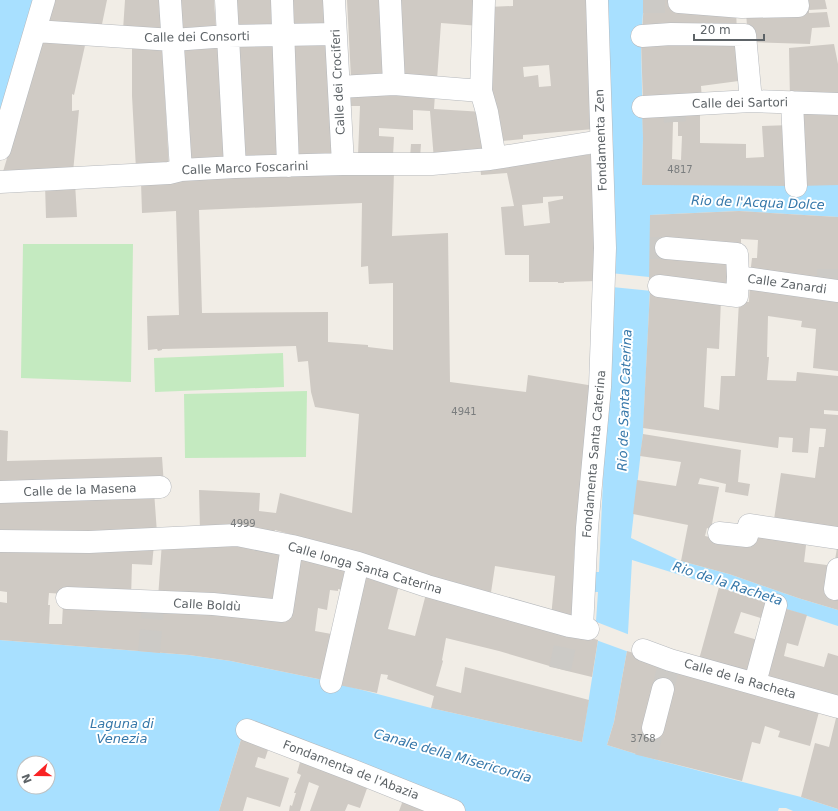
<svg xmlns="http://www.w3.org/2000/svg" width="838" height="811" font-family="'DejaVu Sans',sans-serif">
  <style>
    .green { fill: #c4eac0 }
    .water { fill: #a8e0ff; fill-rule: evenodd }
    .pier { fill: #f1ede6 }
    .building { fill: #cfcac4; fill-rule: evenodd }
    .lines { fill: none; stroke-linecap: round; stroke-linejoin: round }
    .minor-tunnel { stroke: #cccac6; stroke-width: 22; stroke-dasharray: 22 11; stroke-linecap: butt }
    .minor-casing { stroke: #b6b9bd; stroke-width: 23 }
    .minor { stroke: #fff; stroke-width: 22 }
    .labels { text-anchor: middle; stroke-width: 4; stroke-linejoin: round; paint-order: stroke }
    .number-label { font-size: 10px; fill: #7a7d7e }
    .street-label { font-size: 12px; fill: #5d6367; stroke: #fff }
    .water-label { font-size: 13px; font-style: italic; fill: #3577a9; stroke: #fff }
  </style>
  <rect width="100%" height="100%" fill="#f1ede6"/>
  <path class="green" d="M23,244H133L131,382L21,378Z
    M283,353L284,387L155,392L154,358Z
    M307,391L306,457L185,458L184,394Z"/>
  <path class="water" d="M0,0H34L0,114Z
    M605,0H644L641,40L643,138L642,185H838V217L739,211L650,215V290L643,434L631,538L681,561L729,574L798,598L838,610V626L719,587L632,560L627,651L614,722L607,745L646,757L801,797L838,809V811H793L786,808H779L778,811H466L246,723L219,811H0V640L189,655L231,661L328,681L431,708L582,742L598,640L596,621L598,592H592L593,572H599L612,273ZM24,763H48V787H24Z"/>
  <path class="pier" d="M610,273L649,277L652,291L612,287Z
    M594,621L630,635L629,652L596,640Z"/>
  <path class="building" d="M53,0H107L101,29L46,25Z
    M125,0H159L161,32L123,30Z
    M180,0H214L216,28L181,30Z
    M236,0H271L272,28L238,29Z
    M291,0H326L327,26L293,28Z
    M347,0H381L385,77L351,78Z
    M400,0H481L480,26L441,23L437,80L402,77Z
    M513,0H590L594,129L523,135V139L502,141L488,93V7L513,6ZM549,65L551,86L539,87L538,75L524,77L523,67Z
    M644,0H679L736,10L737,33H642Z
    M804,0H825L827,9L809,10V13L827,12L830,27L812,28L810,44L748,42L746,11Z
    M743,36L746,80L701,86L702,100L643,105L641,40Z
    M43,38L86,41L74,95L72,94V111L79,110L73,172L2,175Z
    M132,43L162,45L169,167L136,169L132,96Z
    M328,43L334,156L299,158L293,45Z
    M834,44L838,64V102L790,100L789,48Z
    M273,45L278,158L244,159L238,47Z
    M218,46L224,158L189,160L183,48Z
    M345,93L435,94L434,109L484,112L490,155L434,160L430,111L413,110V130L379,128V136L394,137L393,156L358,155L360,106H346Z
    M700,106V143L746,144V158L764,157L762,126L791,125L793,186L642,185L643,138L642,110ZM673,122H678V136H682L681,160L672,159Z
    M796,107L838,108V185L799,186Z
    M411,144H421L420,158H410Z
    M595,154L597,281L564,282V283H558V282H529V255H505L501,207L514,206L507,173L481,175L480,164ZM563,196V199L548,202L550,223L524,226L522,205L543,203V197Z
    M394,171L392,236L448,233L450,382L526,392L528,375L594,386L574,553L573,623L551,617L555,576L495,566L490,599L382,560L275,530L273,536L200,531L199,490L260,493L259,511L276,513L280,493L352,513L359,414L315,407L311,392L308,361L298,362L296,346L162,349V350L158,351L157,349L148,350L147,316L179,315L176,211L142,213L141,182ZM362,203L361,267L368,266L369,284L393,283V350L368,347V345L328,342V312L202,313L199,210Z
    M75,183L77,217L46,218L45,184Z
    M739,211L838,217V288L750,275L752,258H757L758,240L741,239V250L734,258L732,293L649,282L650,215Z
    M750,282L838,293V371L813,368L816,329L801,327L802,321L768,316L767,357H769L767,380L796,381L797,372L838,376V411L824,410V414L838,415V536L773,526L781,473L815,478L819,447H824L826,429L810,428L808,453L792,452L793,438L779,437L778,448L643,428L650,290L721,299L719,349L707,348L704,407L719,410L721,376H735L739,301L749,302Z
    M0,430L8,431L7,461L162,457L164,485L0,489Z
    M643,434L741,450L738,482L750,484L748,496L725,492L726,484L700,478L698,484L719,487L711,529L707,528L705,536L735,542L752,528L807,537L804,562L834,566L838,542V610L798,598L729,574L681,561L688,525L633,514L637,480L676,486L681,462L640,456Z
    M154,491L157,533L0,537V495Z
    M201,540L289,551L280,607L158,598L162,542Z
    M154,544L152,565L132,564L131,598L286,615L295,552L354,567L348,591L338,589V591L330,590L327,610L318,608L315,631L337,635L328,681L231,661L189,655L0,640V602L7,603V592L0,591V545ZM49,593L65,594L63,605L62,624H49L50,605H48Z
    M359,568L400,581L388,629L415,636L427,590L598,640L592,677L563,670L499,651L446,638L442,660L443,661L436,686L461,693L465,667L589,700L582,742L431,708L434,696L387,679L388,675L381,674L377,693L334,684Z
    M719,587L765,602L767,620L741,612L734,633L761,641L750,678L698,663Z
    M780,607L807,615L798,646L787,643L784,656L824,667L828,653L838,656V703L761,681Z
    M627,651L820,708L810,746L778,737L780,731L765,726L760,744L752,742L742,781L646,757L607,745L614,722Z
    M837,714H838V809L801,797L815,743L829,747Z
    M243,733L270,744L265,759L258,757L255,767L289,778L280,807L247,797L243,811H219Z
    M302,755L370,780L360,808L348,804L345,811H310L319,786L309,782L300,811H289L290,805L292,806L296,793H294L301,775L297,773Z
    M405,795L443,811H399Z"/>
  <g class="lines">
    <path class="minor-tunnel" d="M643,2H679
      M674,108L675,122
      M650,248H666
      M828,286V269
      M149,652L153,606
      M560,669L568,631
      M663,689L670,660
      M646,757L653,728"/>
    <g class="minor-casing">
      <path id="minor" d="M170,0L181,170
        M226,0L235,167
        M282,0L288,166
        M334,0L343,164
        M390,0L394,84
        M484,1L481,91L487,112L495,158
        M679,2L742,7L798,6L797,0
        M35,31L173,40L228,36L335,34
        M642,36L671,34L745,35L751,101
        M339,87L394,84L481,91
        M792,102L796,186
        M643,107L751,101L838,104
        M0,149L44,0
        M0,182L169,173L181,170L235,167L343,164H432L490,159L601,141
        M666,248L737,254L738,277
        M659,286L737,296L738,277L838,291
        M0,492L160,487
        M719,533L747,536L749,525L838,538
        M0,541L89,542L237,535L292,546L358,563L427,586L569,626L588,629
        M835,589L838,569
        M67,598L213,604L282,611L292,546
        M582,628L587,528L600,387L605,248L597,0
        M643,650L670,660L838,707
        M331,682L358,563
        M755,683L776,605
        M653,728L663,689
        M247,730L354,771L454,811"/>
    </g>
    <use href="#minor" class="minor"/>
  </g>
  <g class="labels">
    <g class="number-label">
      <text x="680" y="173">4817</text>
      <text x="464" y="415">4941</text>
      <text x="243" y="527">4999</text>
      <text x="643" y="742">3768</text>
    </g>
    <g class="street-label">
      <text transform="translate(197 37) rotate(-1)" y="4">Calle dei Consorti</text>
      <text transform="translate(338 82) rotate(-93)" y="4">Calle dei Crociferi</text>
      <text transform="translate(740 103) rotate(-1)" y="4">Calle dei Sartori</text>
      <text transform="translate(601 140) rotate(-92)" y="4">Fondamenta Zen</text>
      <text transform="translate(245 168) rotate(-2)" y="4">Calle Marco Foscarini</text>
      <text transform="translate(787 284) rotate(8)" y="4">Calle Zanardi</text>
      <text transform="translate(594 454) rotate(-85)" y="4">Fondamenta Santa Caterina</text>
      <text transform="translate(80 490) rotate(-2)" y="4">Calle de la Masena</text>
      <text transform="translate(365 568) rotate(16)" y="4">Calle longa Santa Caterina</text>
      <text transform="translate(207 605) rotate(3)" y="4">Calle Boldù</text>
      <text transform="translate(740 679) rotate(16)" y="4">Calle de la Racheta</text>
      <text transform="translate(351 770) rotate(21)" y="4">Fondamenta de l'Abazia</text>
    </g>
    <g class="water-label">
      <text transform="translate(758 202) rotate(2)" y="5">Rio de l'Acqua Dolce</text>
      <text transform="translate(624 400) rotate(-88)" y="5">Rio de Santa Caterina</text>
      <text transform="translate(728 583) rotate(18)" y="5">Rio de la Racheta</text>
      <text x="122" y="728">Laguna di<tspan x="122" dy="15">Venezia</tspan></text>
      <text transform="translate(453 755) rotate(16)" y="5">Canale della Misericordia</text>
    </g>
  </g>
  <g transform="translate(36 775) rotate(249)"><circle r="19" fill="#ffffff" stroke="#bec1c2"/>
  <path d="M0-3L7 15L0 10L-7 15Z" fill="#f92324"/>
  <text y="-6" font-size="11" font-weight="bold" text-anchor="middle" fill="#5d6367">N</text>
  </g>
  <path d="M694 34v6h70v-6" fill="none" stroke="#5d6367" stroke-width="2"/>
  <text x="700" y="34" font-size="12" fill="#5d6367" stroke="#ffffff" stroke-width="3" paint-order="stroke">20 m</text>
</svg>
